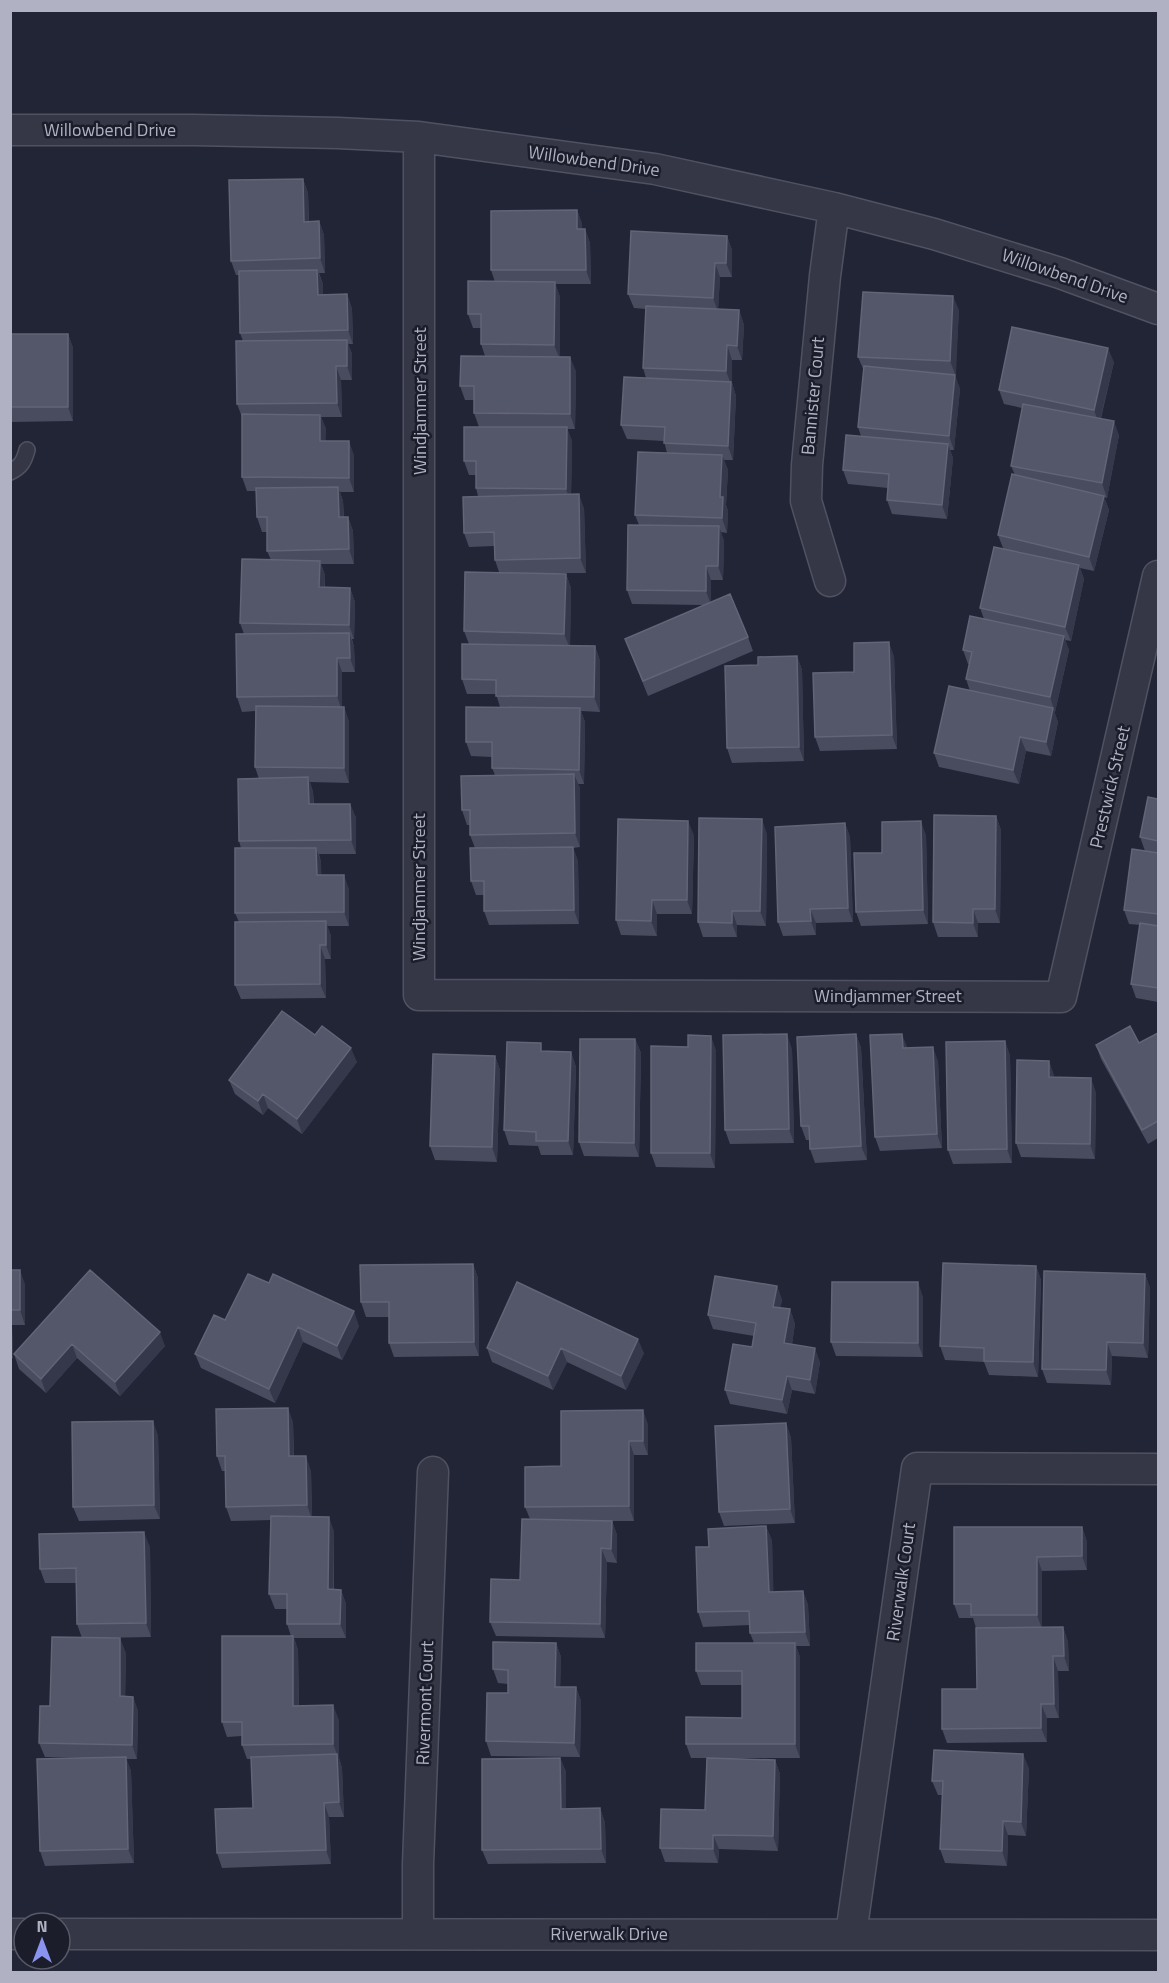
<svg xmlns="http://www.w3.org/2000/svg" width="1169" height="1983" font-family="'Titillium Web',sans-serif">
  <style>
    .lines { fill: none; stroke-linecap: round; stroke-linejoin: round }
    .service-casing { stroke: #505261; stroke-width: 18 }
    .minor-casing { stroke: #505261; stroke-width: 33 }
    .service { stroke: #353746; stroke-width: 15 }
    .minor { stroke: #353746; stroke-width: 30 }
    .wall { fill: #494b5f }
    .shaded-wall { fill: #35374a }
    .building { fill: #545669; stroke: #626477; stroke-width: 1.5 }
    .labels { text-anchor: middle; stroke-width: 5; stroke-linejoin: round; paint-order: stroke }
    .street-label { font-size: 18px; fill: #b0b1c3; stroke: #1b1d2b }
  </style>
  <rect width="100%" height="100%" fill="#222536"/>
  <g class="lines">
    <g class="service-casing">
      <path id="service" d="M10,472C21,467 24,461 27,450"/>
    </g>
    <g class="minor-casing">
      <path id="minor" d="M10,130H193L338,133L419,137L655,169L834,208L934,234L1060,273L1158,309
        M419,137V995L1061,997L1158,576
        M830,581L806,501L807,465L825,276L834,208
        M418,1933V1864L433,1472
        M10,1934H24
        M60,1934L1158,1935
        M851,1934L917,1468L1158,1469"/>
    </g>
    <use href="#service" class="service"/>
    <use href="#minor" class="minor"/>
  </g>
  <path class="wall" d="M303,179L308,193L309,222L319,221L324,235L325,273H319L323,284V295L347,294L352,309L353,344H348L352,354V380H341L342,417H321L326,429L325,441L354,455V492H340L343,501L344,517H348L353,531L354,564H321L325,575V588H350L355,602L354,639H352L354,647L355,672H342V707H344L349,722V783L310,782L313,792L314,804H350L356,818V854H319L321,862V875L349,889V926H327L331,936V959H325L326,998L241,999L235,985L239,922L235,913L241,848L239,841L259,779L255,767V711L242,712L237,697L244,634L240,623L271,560L267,551V532H262L257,517L256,491H247L242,477V417L237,404L243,341L240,333L239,275H236L231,261Z
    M577,210L582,224V229H585L590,243L591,284H555L560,297V357L576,371L575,429H567L572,441L571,494L584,508L586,573H537L566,574L571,588L570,646H595L600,661V712L581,711L585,722L584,784H578L580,788V847L573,848L578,861L579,924L489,925L484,911V895H476L471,881L475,848L470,835V825H467L462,810L495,775L492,768V757L471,756L466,742L500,707L496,694H467L462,679L469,644L464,631L499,572L495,560L494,546L469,547L464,533L478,496L476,488V475H469L464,461L479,427L474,413V400H465L460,386L485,356L481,344V328H473L468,314L495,282L491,270Z
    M727,236L732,250V277H720L718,309L739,310L744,325L742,360H732V383L736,396L733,460H724L728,470L726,505L728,511L727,533L721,532L724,541L723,580H711V603L748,637L753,651L648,696L625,639L704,605L632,604L627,590L639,525L635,515L667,453L664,441L627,439L621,425L646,378L643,368L646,309L634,308L628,294Z
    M959,310L955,376L960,389L954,450H950L953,458L947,519L892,514L887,500L888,488L848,484L843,470L861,436L858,427L864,371L858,357Z
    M10,334H68L73,348V421L10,422Z
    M1114,362L1101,418L1119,435L1107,498L1104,497L1109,510L1094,571L1080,568L1084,579L1071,641L1065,640L1069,650L1055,712L1054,711L1058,722L1051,756L1026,751L1019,784L939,767L934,753L970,691L966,679L969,664H968L963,650L984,619L980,608L1003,548L998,535L1015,475L1011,466L1022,408L1004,404L999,390Z
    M797,656L802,670L804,761L732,763L727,748L758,665Z
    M894,656L897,749L820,751L815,737L854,672Z
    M1158,799V1002L1136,998L1131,984L1140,925L1129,924L1124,910L1145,851L1140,837Z
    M996,816L1001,830L1000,923H978V937H938L933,922Z
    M845,823L850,837L853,922L816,923V935L783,936L778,922Z
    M767,834L766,926L737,925V937H703L698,922Z
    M694,835L692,914H657V936L621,935L616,920Z
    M926,835L928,924L861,926L856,912L882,853Z
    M1158,1033V1138L1148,1144L1101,1059L1096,1045L1139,1043Z
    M856,1034L861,1048L867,1160L815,1163L810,1149V1140H806L801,1126Z
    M315,1035L357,1062L302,1134L268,1108L263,1115L235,1094L229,1080Z
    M635,1039L641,1053L639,1157L584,1156L579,1142Z
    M1005,1041L1010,1056L1012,1163L953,1164L948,1150Z
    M792,1049L794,1143L730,1144L725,1130Z
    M716,1050L715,1168L656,1167L651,1153Z
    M544,1052H571L576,1067L573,1155H541L538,1146L509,1145L504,1130Z
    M495,1056L500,1070L497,1162L435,1160L430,1146Z
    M938,1061L942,1148L880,1151L875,1137Z
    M1049,1061L1054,1077L1096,1092L1095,1159L1021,1157L1016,1143Z
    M473,1264L478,1278L479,1356L394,1357L389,1343V1317H366L361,1302Z
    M1036,1266L1041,1280L1038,1377L989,1375L984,1362L945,1360L940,1346Z
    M10,1270L25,1284V1325H12L13,1358H10Z
    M90,1270L165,1346L120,1396L77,1358L46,1393L19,1369L14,1354Z
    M1145,1274L1150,1288L1148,1358L1112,1356L1111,1385L1047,1383L1042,1369Z
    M517,1282L644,1353L626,1390L567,1362L553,1390L492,1362L487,1348Z
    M269,1283L359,1326L342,1360L303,1342L275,1403L201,1368L195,1354L225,1320Z
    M777,1286L782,1300L780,1308L790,1309L795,1324L792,1344L820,1362L815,1394L792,1390L787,1414L730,1404L725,1390L752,1347L754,1336L713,1329L708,1315Z
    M923,1297V1357L836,1356L831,1342Z
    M293,1422L294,1456L311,1471L312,1517L334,1531V1589L341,1590L346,1604V1638H294L298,1650L299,1706L339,1720V1758L342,1768L344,1817H329L331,1864L222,1868L217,1853L253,1808L251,1759H247L242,1745V1736L227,1737L222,1722L291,1636L287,1624V1609H275L269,1594L271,1520L231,1521L226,1507L225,1471H222L217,1456Z
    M786,1423L791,1438L795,1523L724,1526L719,1512Z
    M648,1424V1455H634V1521H612L617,1535V1563L607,1562L605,1638L496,1636L490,1622L520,1580L530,1519L525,1507L561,1466Z
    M158,1435L160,1519L79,1521L73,1507Z
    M766,1526L772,1541L773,1592L803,1591L808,1605L810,1646H796L800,1657V1758H721L775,1760L780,1774L778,1851L719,1849L718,1863L665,1862L660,1848L705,1810L707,1758H691L686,1744L742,1718V1685H701L696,1671L754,1643L750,1633V1625L703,1627L698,1612L709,1547Z
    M1082,1527L1087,1542V1570L1042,1571V1628L1063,1627L1068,1642L1069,1671H1058L1059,1718H1047V1742L947,1743L942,1729L977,1689L976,1628L973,1618H959L954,1604Z
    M150,1547L151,1637L98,1638L126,1653L125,1696L133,1697L138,1711L137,1759H126L131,1771L134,1863L45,1866L40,1851L86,1758L45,1757L39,1743L50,1706L82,1638L77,1624L76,1583H45L40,1569Z
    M556,1643L561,1657L560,1687H576L581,1701L580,1757L491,1756L486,1741L508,1693V1684L498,1683L493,1669Z
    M560,1758L566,1772V1809L600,1808L605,1823L606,1863L488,1864L482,1850Z
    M1029,1768L1026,1836L1008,1835L1007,1866L945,1863L940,1849L942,1795H938L932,1781Z"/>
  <path class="shaded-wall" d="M303,179L308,193L309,236L304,222Z
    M577,210L582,224L583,243L577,229Z
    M319,221L324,235L325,273L320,258Z
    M585,229L590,243L591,284L586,270Z
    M727,236L732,250V277L726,263Z
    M715,263L720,277L718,312L713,298Z
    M317,270L323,284V309L318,295Z
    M555,282L560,297V359L554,345Z
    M347,294L352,309L353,344L348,330Z
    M953,296L959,310L956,376L950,361Z
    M739,310L744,325L742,360L737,346Z
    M68,334L73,348V421L68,407Z
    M347,340L352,354V380L347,366Z
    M727,345L732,360V383L736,396L733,460L728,446L731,384L726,371Z
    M1108,348L1114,362L1099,424L1094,410Z
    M570,357L576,371L575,429L570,414Z
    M336,366L341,380L342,417L337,403Z
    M955,375L960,389L954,450L949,436Z
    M320,415L326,429L325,455L320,441Z
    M1114,421L1119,435L1107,498L1102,483Z
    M567,427L572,441L571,503L566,489Z
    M349,441L354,455V492L349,478Z
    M948,444L953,458L947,519L942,505Z
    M722,455L728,470L726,505L728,511L727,533L722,518L720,497Z
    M338,487L343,501L344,531L339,517Z
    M579,494L584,508L586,573L580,558Z
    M1104,496L1109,510L1094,571L1089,557Z
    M348,517L353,531L354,564L349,549Z
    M719,526L724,541L723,580L718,566Z
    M320,561L325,575L324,602L319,587Z
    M1079,565L1084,579L1071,641L1065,627Z
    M706,566L711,580V605L706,591Z
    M566,574L571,588L570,648L564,634Z
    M350,588L355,602L354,639L349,625Z
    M349,633L354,647L355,672L350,658Z
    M1064,636L1069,650L1055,712L1050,697Z
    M889,642L894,656L897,749L892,735Z
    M595,646L600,661V712L594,697Z
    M797,656L802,670L804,761L799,747Z
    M337,658L342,672V711L337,696Z
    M344,707L349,722V783L344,768Z
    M580,708L585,722L584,784L579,770Z
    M1053,708L1058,722L1051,756L1046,742Z
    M1020,737L1026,751L1019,784L1013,770Z
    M574,774L580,788V847L575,833Z
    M308,777L313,792L314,818L309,804Z
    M350,804L356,818V854L351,840Z
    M996,816L1001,830L1000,923L995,909Z
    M762,819L767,834L766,926L760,911Z
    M688,821L694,835L692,914L687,900Z
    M921,821L926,835L928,924L923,910Z
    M845,823L850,837L853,922L848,908Z
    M573,847L578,861L579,924L574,910Z
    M316,848L321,862L322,889L317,875Z
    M344,875L349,889V926L344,912Z
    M652,900L657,914V936L651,921Z
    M810,909L816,923V935L811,921Z
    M973,909L978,923V937L973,923Z
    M732,911L737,925V937L732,923Z
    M326,921L331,936V959L326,945Z
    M320,945L325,959L326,998L320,984Z
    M787,1034L792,1049L794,1143L789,1129Z
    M856,1034L861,1048L867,1160L861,1146Z
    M902,1034L908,1049L903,1048Z
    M711,1036L716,1050L715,1168L710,1153Z
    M635,1039L641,1053L639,1157L634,1143Z
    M1005,1041L1010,1056L1012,1163L1007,1149Z
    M933,1047L938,1061L942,1148L937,1134Z
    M351,1048L357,1062L302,1134L297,1119Z
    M571,1052L576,1067L573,1155L568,1141Z
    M495,1056L500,1070L497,1162L492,1147Z
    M1049,1061L1054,1075V1092L1049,1077Z
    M1091,1078L1096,1092L1095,1159L1090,1144Z
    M263,1094L268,1108L263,1115L258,1101Z
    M473,1264L478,1278L479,1356L474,1342Z
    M1036,1266L1041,1280L1038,1377L1033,1362Z
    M20,1270L25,1284V1325L20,1310Z
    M1145,1274L1150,1288L1148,1358L1143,1343Z
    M918,1282L923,1297V1357L918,1343Z
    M777,1286L782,1300L778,1321L773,1307Z
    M790,1309L795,1324L790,1357L784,1343Z
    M354,1311L359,1326L342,1360L337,1346Z
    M10,1319L12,1325L13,1358L10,1352Z
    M298,1327L303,1342L275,1403L269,1389Z
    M160,1332L165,1346L120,1396L115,1382Z
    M638,1339L644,1353L626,1390L621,1376Z
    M1107,1342L1112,1356L1111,1385L1106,1370Z
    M72,1344L77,1358L46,1393L41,1379Z
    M561,1348L567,1362L553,1390L548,1376Z
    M815,1348L820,1362L815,1394L810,1380Z
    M787,1376L792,1390L787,1414L782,1400Z
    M288,1408L293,1422L294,1471L289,1456Z
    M643,1410L648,1424V1455L643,1441Z
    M153,1421L158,1435L160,1519L154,1505Z
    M786,1423L791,1438L795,1523L790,1509Z
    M629,1441L634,1455V1521L629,1506Z
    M306,1456L311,1471L312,1519L307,1505Z
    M329,1517L334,1531L333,1603L328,1589Z
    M612,1521L617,1535V1563L611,1549Z
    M766,1526L772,1541L774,1606L769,1592Z
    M1082,1527L1087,1542V1570L1082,1556Z
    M144,1532L150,1547L151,1637L146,1623Z
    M601,1548L607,1562L605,1638L600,1624Z
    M1037,1557L1042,1571V1629L1037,1615Z
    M341,1590L346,1604V1638L340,1624Z
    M803,1591L808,1605L810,1646L805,1632Z
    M1063,1627L1068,1642L1069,1671L1064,1656Z
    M293,1636L298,1650L299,1720L293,1706Z
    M120,1638L126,1653L125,1711L120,1696Z
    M556,1643L561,1657L560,1701L555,1687Z
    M795,1643L800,1657V1758L795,1744Z
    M1053,1656L1058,1671L1059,1718L1054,1704Z
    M576,1687L581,1701L580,1757L574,1743Z
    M133,1697L138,1711L137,1759L132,1745Z
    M1041,1704L1047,1718V1742L1041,1728Z
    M333,1705L339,1720V1758L342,1768L344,1817L339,1802L337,1754L333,1744Z
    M1023,1754L1029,1768L1026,1836L1021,1822Z
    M126,1757L131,1771L134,1863L128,1849Z
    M560,1758L566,1772V1823L561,1809Z
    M775,1760L780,1774L778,1851L773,1836Z
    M324,1803L329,1817L331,1864L326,1850Z
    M600,1808L605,1823L606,1863L601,1849Z
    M1003,1821L1008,1835L1007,1866L1002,1851Z
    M713,1835L719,1849L718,1863L713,1849Z"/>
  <path class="building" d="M303,179L304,222L319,221L320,258L231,261L229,180Z
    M577,210V229H585L586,270H491V211Z
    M631,231L727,236L726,263H715L713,298L628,294Z
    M317,270L318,295L347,294L348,330L240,333L239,271Z
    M468,281L555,282L554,345L481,344V314H468Z
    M863,292L953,296L950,361L858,357Z
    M646,306L739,310L737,346L727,345L726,371L643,368Z
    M1012,327L1108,348L1094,410L999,390Z
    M10,334H68V407H10Z
    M347,340V366H336L337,403L237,404L236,341Z
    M461,356L570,357V414L474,413V386H460Z
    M864,366L955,375L949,436L858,427Z
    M624,377L731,382L728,446L664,443L665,427L621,425Z
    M1023,404L1114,421L1102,483L1011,466Z
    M242,414L320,415V441H349V478L242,477Z
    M464,427H567L566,489L476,488V461H464Z
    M846,435L948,444L942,505L887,500L889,474L843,470Z
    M638,452L722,455L720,497H723L722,518L635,515Z
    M1012,474L1104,496L1089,557L998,535Z
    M338,487L339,517H348L349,549L267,551V517H257L256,488Z
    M579,494L580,558L495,560L494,532L464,533L463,497Z
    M628,525L719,526L718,566H706V591L627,590Z
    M994,547L1079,565L1065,627L980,608Z
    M242,559L320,561L319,587L350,588L349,625L240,623Z
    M465,572L566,574L564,634L464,631Z
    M730,594L748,637L643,681L625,639Z
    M970,616L1064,636L1050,697L966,679L972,652L963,650Z
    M349,633L350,658H337V696L237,697L236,634Z
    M889,642L892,735L815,737L813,673L854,672V643Z
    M462,644L595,646L594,697L496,696V680L462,679Z
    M797,656L799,747L727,748L725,666L758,665V657Z
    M949,686L1053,708L1046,742L1020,737L1013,770L934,753Z
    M256,706L344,707V768L255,767Z
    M466,707L580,708L579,770L492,768V742H466Z
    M574,774L575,833L470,835V810H462L461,776Z
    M308,777L309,804H350L351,840L239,841L238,779Z
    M1148,797L1158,799V841L1140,837Z
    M934,815L996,816L995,909H973V923L933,922Z
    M699,818L762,819L760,911H732V923L698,922Z
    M618,819L688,821L687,900H652L651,921L616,920Z
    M921,821L923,910L856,912L854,853H882V822Z
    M845,823L848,908L810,909L811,921L778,922L775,827Z
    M573,847L574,910L484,911V881H471L470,848Z
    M235,848H316L317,875H344V912L235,913Z
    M1132,849L1158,853V914L1124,910Z
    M326,921V945H320V984L235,985V922Z
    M1140,923L1158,926V988L1131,984Z
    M282,1011L315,1035L322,1026L351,1048L297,1119L263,1094L258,1101L229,1080Z
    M1130,1026L1139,1043L1158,1033V1121L1142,1130L1096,1045Z
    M787,1034L789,1129L725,1130L723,1035Z
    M856,1034L861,1146L810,1149L809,1126H801L797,1037Z
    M902,1034L903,1048L933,1047L937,1134L875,1137L870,1035Z
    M688,1035L711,1036L710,1153H651V1046L688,1047Z
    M580,1039H635L634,1143L579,1142Z
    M1005,1041L1007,1149L948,1150L946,1042Z
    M507,1042L541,1043V1051L571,1052L568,1141H536V1132L504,1130Z
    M433,1054L495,1056L492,1147L430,1146Z
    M1017,1060L1049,1061V1077L1091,1078L1090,1144L1016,1143Z
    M943,1263L1036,1266L1033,1362L984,1361V1348L940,1346Z
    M473,1264L474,1342L389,1343V1302H361L360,1265Z
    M10,1270H20V1310H10Z
    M90,1270L160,1332L115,1382L72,1344L41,1379L14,1354Z
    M1044,1271L1145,1274L1143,1343L1107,1342L1106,1370L1042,1369Z
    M248,1274L269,1283L273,1274L354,1311L337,1346L298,1327L269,1389L195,1354L214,1315L225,1320Z
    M715,1276L777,1286L773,1307L790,1309L784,1343L815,1348L810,1380L787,1376L782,1400L725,1390L733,1344L752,1347L756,1323L708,1315Z
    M517,1282L638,1339L621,1376L561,1348L548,1376L487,1348Z
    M832,1282H918V1343L831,1342Z
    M288,1408L289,1456H306L307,1505L226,1507L225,1456H217L216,1409Z
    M643,1410V1441H629V1506L525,1507V1467L561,1466V1411Z
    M153,1421L154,1505L73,1507L72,1422Z
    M786,1423L790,1509L719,1512L715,1426Z
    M271,1516L329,1517L328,1589L341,1590L340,1624H287V1594H269Z
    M522,1519L612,1521L611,1549L601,1548L600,1624L490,1622L491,1579L520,1580Z
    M766,1526L769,1592L803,1591L805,1632L750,1633L749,1611L698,1612L696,1547H709L708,1529Z
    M954,1527H1082V1556L1037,1557V1615H971V1604H954Z
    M144,1532L146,1623L77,1624L76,1568L40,1569L39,1534Z
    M1063,1627L1064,1656H1053L1054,1704H1041V1728L942,1729V1689H977L976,1628Z
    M222,1636H293V1706L333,1705V1744L242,1745V1722H222Z
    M52,1637L120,1638V1696L133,1697L132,1745L39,1743L40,1706H50Z
    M493,1642L556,1643L555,1687H576L574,1743L486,1741L487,1693H508V1670L493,1669Z
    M696,1643H795V1744H686V1717L742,1718V1671H696Z
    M934,1750L1023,1754L1021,1822L1003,1821L1002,1851L940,1849L943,1781H932Z
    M337,1754L339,1802L324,1803L326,1850L217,1853L215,1809L253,1808L251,1757Z
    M126,1757L128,1849L40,1851L37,1759Z
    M560,1758L561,1809L600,1808L601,1849L482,1850V1759Z
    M707,1758L775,1760L773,1836L713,1835V1849L660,1848L661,1809L705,1810Z"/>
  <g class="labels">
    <g class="street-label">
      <text x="110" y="136">Willowbend Drive</text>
      <text transform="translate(594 161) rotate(8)" y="6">Willowbend Drive</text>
      <text transform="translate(1065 276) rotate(19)" y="6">Willowbend Drive</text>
      <text transform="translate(813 396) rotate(-85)" y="6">Bannister Court</text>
      <text transform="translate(420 401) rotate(-90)" y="6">Windjammer Street</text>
      <text transform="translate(1110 787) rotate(-77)" y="6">Prestwick Street</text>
      <text transform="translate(419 887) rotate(-90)" y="6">Windjammer Street</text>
      <text x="888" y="1002">Windjammer Street</text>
      <text transform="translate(901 1582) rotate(-82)" y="6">Riverwalk Court</text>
      <text transform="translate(425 1703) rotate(-88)" y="6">Rivermont Court</text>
      <text x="609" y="1940">Riverwalk Drive</text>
    </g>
  </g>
  <rect width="1169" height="1983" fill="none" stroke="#b0b1c3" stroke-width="24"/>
  <g transform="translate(42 1941)"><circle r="28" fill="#1b1d2b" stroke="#575868" stroke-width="1.5"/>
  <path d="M0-4.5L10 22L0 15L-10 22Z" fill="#8a93ee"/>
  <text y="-9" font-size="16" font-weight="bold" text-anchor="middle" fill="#b0b1c3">N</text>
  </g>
</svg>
